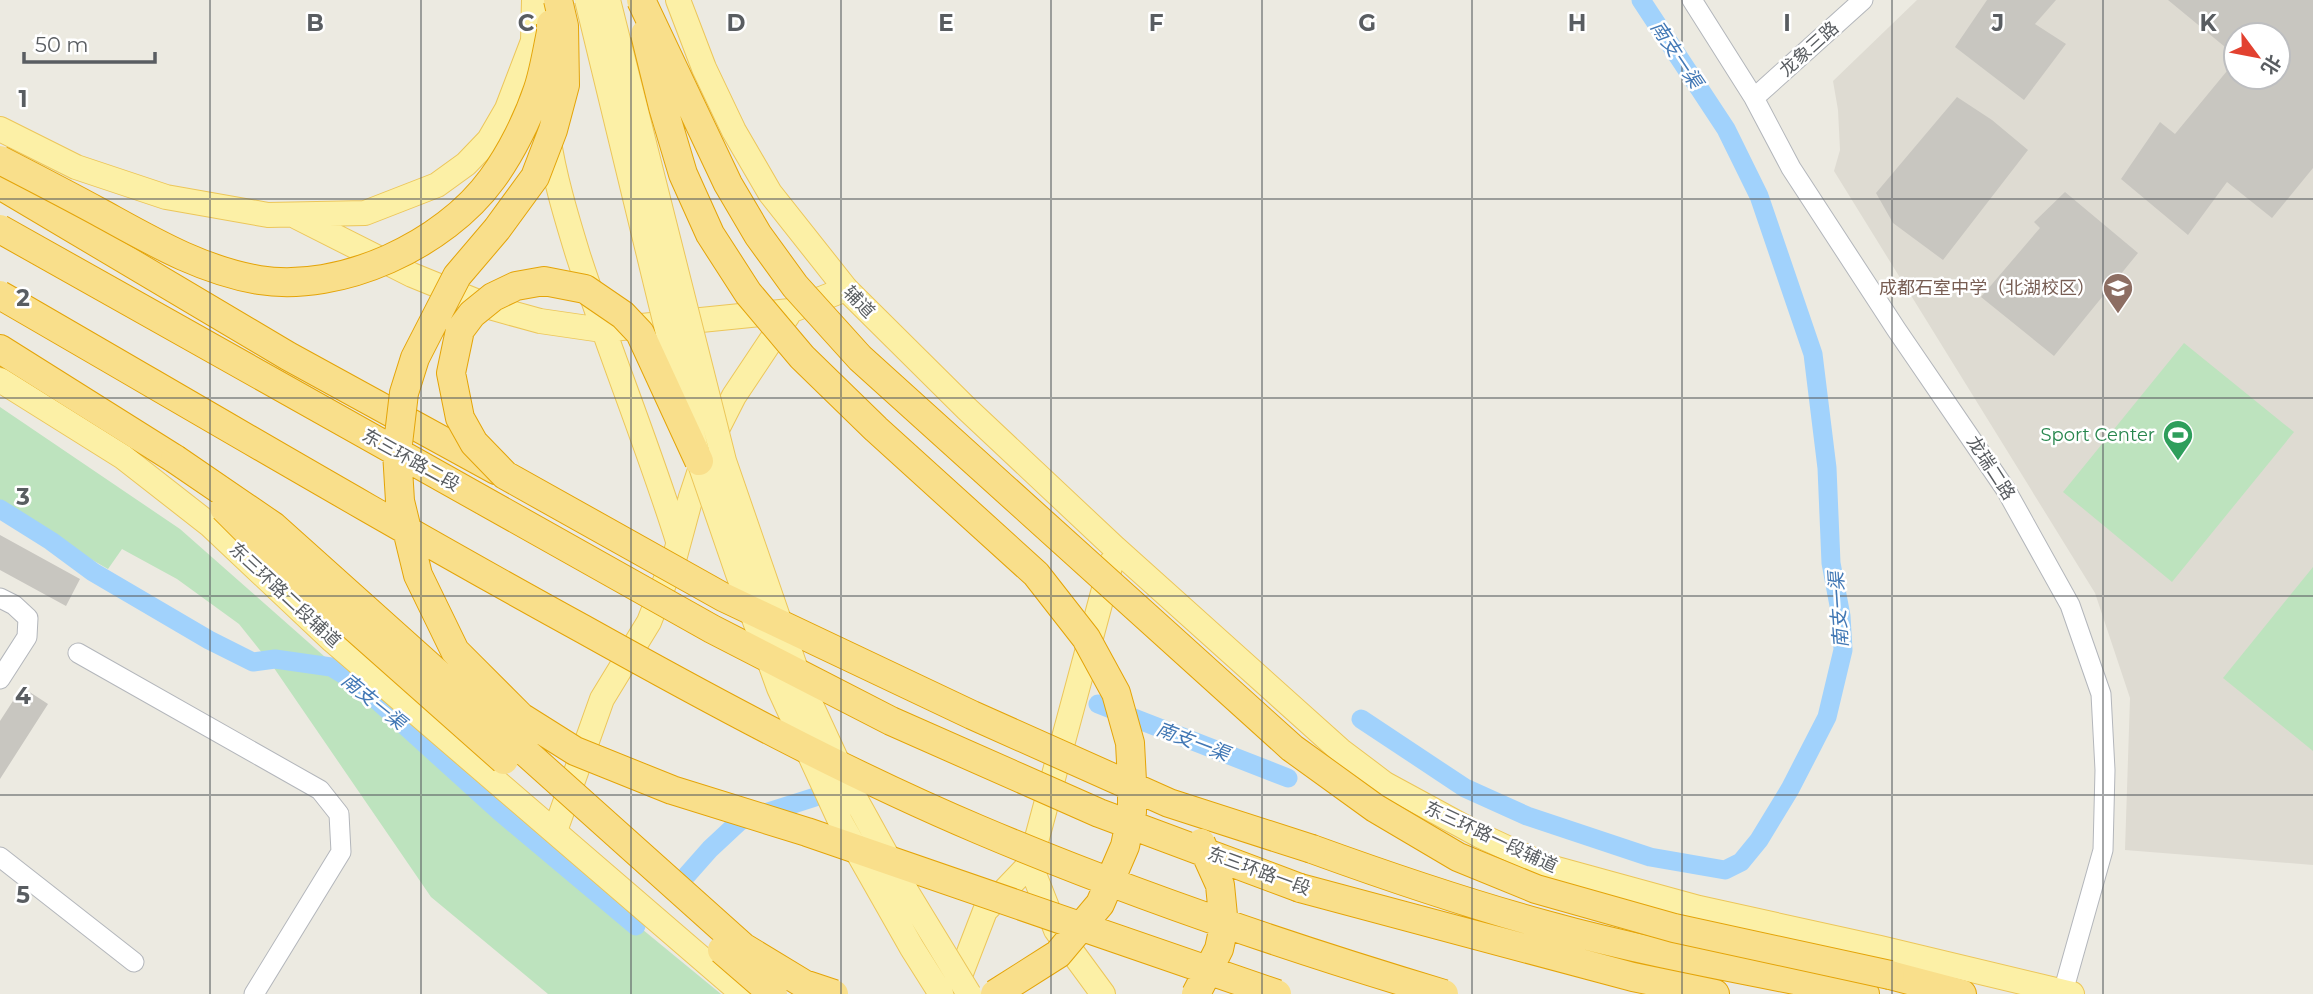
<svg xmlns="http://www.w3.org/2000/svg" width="2313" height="994" font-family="Montserrat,'Noto Sans SC',sans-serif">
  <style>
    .education { fill: #dedbd2; fill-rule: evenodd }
    .green { fill: #bde3be }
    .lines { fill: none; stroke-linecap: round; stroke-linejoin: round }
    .canal { stroke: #a1d2fc; stroke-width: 19 }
    .building { fill: #c8c6c0 }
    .minor-casing { stroke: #b3b6bb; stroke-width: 21 }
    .major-casing { stroke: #ecc65a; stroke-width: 26 }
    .highway-casing { stroke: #e4a408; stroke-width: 30 }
    .minor { stroke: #fff; stroke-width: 19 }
    .major { stroke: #fcf0a6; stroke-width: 24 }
    .highway { stroke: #f9df8b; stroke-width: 28 }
    .major-bridge-casing { stroke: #ecc65a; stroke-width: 26; stroke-linecap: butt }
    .highway-bridge-casing { stroke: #e4a408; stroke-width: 30; stroke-linecap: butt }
    .major-bridge { stroke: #fcf0a6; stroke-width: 24 }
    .highway-bridge { stroke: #f9df8b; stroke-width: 28 }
    .grid { fill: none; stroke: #595d61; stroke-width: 2; stroke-opacity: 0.55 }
    .labels { text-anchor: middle; stroke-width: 5; stroke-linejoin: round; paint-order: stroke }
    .street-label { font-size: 18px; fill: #595d61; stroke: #fff }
    .education-label { font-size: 18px; fill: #785e54; stroke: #fff; text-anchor: end }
    .leisure-label { font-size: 18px; fill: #27864d; stroke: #fff; text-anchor: end }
    .water-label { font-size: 19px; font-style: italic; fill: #4278b5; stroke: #fff }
    .grid-label { font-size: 23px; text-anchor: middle; font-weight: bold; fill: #595d61; stroke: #fff; stroke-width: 5; stroke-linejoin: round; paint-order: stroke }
  </style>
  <rect width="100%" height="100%" fill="#eceae1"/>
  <path class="education" d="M1917,0H2313V865L2125,850L2130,698L2095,593L1834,171L1840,150L1838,110L1833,81ZM2236,35H2278V77H2236Z"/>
  <path class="green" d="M2184,343L2294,432L2172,582L2063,492Z
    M0,407L180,529L513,823L721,994H548L431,897L274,668L239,624L177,579L122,549L108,569L0,507Z
    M2313,567V751L2223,678Z"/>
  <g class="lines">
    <path class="canal" d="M0,509L51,541L93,572L209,640L253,662L275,659L331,667L359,684L499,811L636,926
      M1098,704L1288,778
      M1361,719L1465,788L1527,816L1650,857L1725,870L1741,862L1759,840L1790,789L1827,717L1843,650L1841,616L1831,563L1827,468L1813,354L1759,196L1726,129L1641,0
      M687,875L710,849L740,821L834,791"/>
  </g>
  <path class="building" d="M1987,0H2056L2035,24L2066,44L2024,100L1955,47Z
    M2168,0H2313V168L2272,218L2227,182L2188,235L2121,179L2160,122L2175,134L2236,60V77H2278V35H2236V56Z
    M1957,97L1992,120L2028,150L1943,260L1893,223L1876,193Z
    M2065,192L2138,253L2054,356L1981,297L2040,228L2034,222Z
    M0,535L80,579L66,606L0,570Z
    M22,687L48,704L0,779V721Z"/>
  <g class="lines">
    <g class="minor-casing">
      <path id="minor" d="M1692,0L1754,98L1791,168L1896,329L2006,490L2070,605L2101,694L2105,770L2103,850L2063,992
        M1754,98L1863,0
        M0,598L14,605L28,618L27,637L0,679
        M78,653L320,790L339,814L341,852L254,994
        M0,857L134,962"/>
    </g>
    <g class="major-casing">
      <path id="major" d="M534,0L533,41L535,55
        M678,0L704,68L734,131L770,193L846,289L967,409L1115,548L1340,750L1385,784L1479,835L1546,866L1699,908L1880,948L2072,994
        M0,129L76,167L166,197L268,215L365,213L437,185L466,164L489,140L507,109L533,41
        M548,136C554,176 566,216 578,255C609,351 648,445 678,541
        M297,217L412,275L493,308L540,321L602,330L790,311L846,289
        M0,380L123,457L210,525L333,641L743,994
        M555,831L602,699L649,622L675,556L691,497L707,449L734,396L788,315
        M1030,864L1056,930L1103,994
        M953,994L985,911L1030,864L1111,563"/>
    </g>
    <g class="highway-casing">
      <path id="highway" d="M0,185L288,356L496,470
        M0,349L175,459
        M1312,849C1389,877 1466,903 1546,925C1650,954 1758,972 1865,994
        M1300,888L1633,977L1715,994
        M1890,975L1962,994"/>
    </g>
    <use href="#minor" class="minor"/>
    <use href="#major" class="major"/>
    <use href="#highway" class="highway"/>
    <g class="major-bridge-casing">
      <path id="major-bridge" d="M587,0L699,461L738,574L779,688L841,823L912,948L941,994
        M608,0L724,461L800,681L850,789L908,894L969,994"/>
    </g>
    <g class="highway-bridge-casing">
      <path id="highway-bridge" d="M558,0L564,26L565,85L553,130L535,177L497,229L457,276L415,358L404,393L397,452L400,501L418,575L455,651L521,717L575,751L672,790L807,832L1277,994
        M641,0L728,184L758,235L795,286L860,358L1292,748L1375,808L1458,857L1536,889L1674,928L1890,975
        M645,34L663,107L683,174L710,234L748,293L802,357L876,429L1036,574L1086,638L1116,693L1130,743L1132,781V812L1125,846L1100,904L1058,954L995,994
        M0,160C33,177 66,194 99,212C150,240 200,270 259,280C341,293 444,245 492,179C511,153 528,119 538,89C544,71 547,51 551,32V24
        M0,229L712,629L891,721L1099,813L1300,888
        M0,295C194,407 386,521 583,629C712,701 843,772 980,830C1131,894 1287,947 1444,994
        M175,459L273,526L743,947L804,984L834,994
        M699,461L640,333L623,315L585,289L544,281L516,286L493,297L472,314L460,330L451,373L460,418L474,443L505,475L723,597L972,715L1169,803L1312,849
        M224,508L257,541L504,760
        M722,950L773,994
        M1196,994L1219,949L1224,926L1220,885L1201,843"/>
    </g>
    <use href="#major-bridge" class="major-bridge"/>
    <use href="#highway-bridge" class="highway-bridge"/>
  </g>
  <path class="grid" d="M210,0V994M421,0V994M631,0V994M841,0V994M1051,0V994M1262,0V994M1472,0V994M1682,0V994M1892,0V994M2103,0V994M0,199H2313M0,398H2313M0,596H2313M0,795H2313"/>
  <defs>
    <g id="school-pin" transform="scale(1.575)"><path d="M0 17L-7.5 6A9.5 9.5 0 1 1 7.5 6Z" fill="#8d6e63" stroke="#fff"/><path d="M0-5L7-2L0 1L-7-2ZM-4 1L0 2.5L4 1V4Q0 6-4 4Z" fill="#fff"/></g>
    <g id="stadium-pin" transform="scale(1.575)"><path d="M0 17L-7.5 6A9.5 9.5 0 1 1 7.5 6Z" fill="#2e9e5b" stroke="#fff"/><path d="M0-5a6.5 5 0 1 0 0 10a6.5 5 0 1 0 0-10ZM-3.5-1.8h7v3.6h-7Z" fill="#fff"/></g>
  </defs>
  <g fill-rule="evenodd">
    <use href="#school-pin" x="2118" y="288"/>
    <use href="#stadium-pin" x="2178" y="435"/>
  </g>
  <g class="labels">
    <g class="street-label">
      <text transform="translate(1809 49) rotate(-42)" y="6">龙象三路</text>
      <text transform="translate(859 302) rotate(46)" y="6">辅道</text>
      <text transform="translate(411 460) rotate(29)" y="6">东三环路二段</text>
      <text transform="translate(1991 468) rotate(57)" y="6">龙瑞二路</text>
      <text transform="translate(285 595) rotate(43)" y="6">东三环路二段辅道</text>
      <text transform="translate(1491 837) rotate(25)" y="6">东三环路一段辅道</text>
      <text transform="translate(1259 871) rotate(20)" y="6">东三环路一段</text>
    </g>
    <g class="education-label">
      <text x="2095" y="294">成都石室中学（北湖校区）</text>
    </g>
    <g class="leisure-label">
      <text x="2155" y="441">Sport Center</text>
    </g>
    <g class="water-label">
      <text transform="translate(1677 54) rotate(56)" y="7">南支一渠</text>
      <text transform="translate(1838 610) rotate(-94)" y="7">南支一渠</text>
      <text transform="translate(374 701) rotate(39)" y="7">南支一渠</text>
      <text transform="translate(1193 741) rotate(21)" y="7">南支一渠</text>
    </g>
  </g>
  <g class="grid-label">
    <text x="315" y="31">B</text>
    <text x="526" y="31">C</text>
    <text x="736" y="31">D</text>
    <text x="946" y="31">E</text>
    <text x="1156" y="31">F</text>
    <text x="1367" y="31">G</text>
    <text x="1577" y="31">H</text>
    <text x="1787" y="31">I</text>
    <text x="1998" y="31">J</text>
    <text x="2208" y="31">K</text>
    <text x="23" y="107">1</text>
    <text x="23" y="306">2</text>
    <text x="23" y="505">3</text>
    <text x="23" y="704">4</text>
    <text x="23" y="903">5</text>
  </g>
  <g transform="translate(2257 56) rotate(122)"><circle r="33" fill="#ffffff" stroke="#bdbec0" stroke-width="2"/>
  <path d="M0-5L12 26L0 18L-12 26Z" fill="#e24130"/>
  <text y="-10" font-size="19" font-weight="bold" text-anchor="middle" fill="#595d61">北</text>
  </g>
  <path d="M24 52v10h131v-10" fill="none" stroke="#595d61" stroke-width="3.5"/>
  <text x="35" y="52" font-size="21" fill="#595d61" stroke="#ffffff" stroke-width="5" paint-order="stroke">50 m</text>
</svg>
